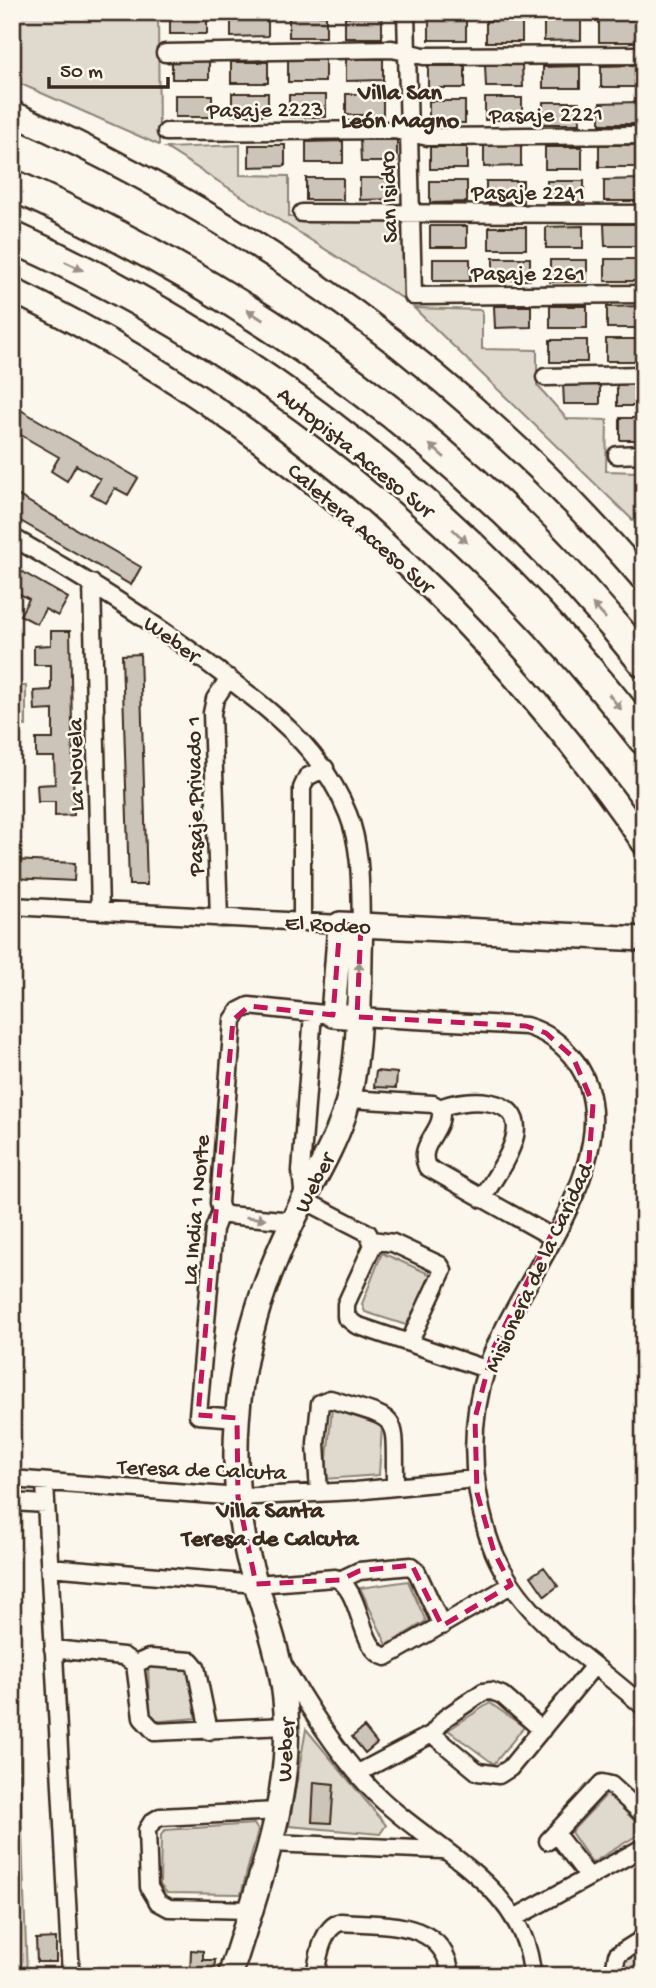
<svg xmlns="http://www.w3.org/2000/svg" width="656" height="1988" font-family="'Gochi Hand',sans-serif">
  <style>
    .green { fill: #dfd9ce; stroke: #8d8276; stroke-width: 2 }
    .building { fill: #ccc4b9; stroke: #3b2a1e; stroke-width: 2 }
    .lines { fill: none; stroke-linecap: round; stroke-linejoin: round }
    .street-casing { stroke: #3b2a1e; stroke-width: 21 }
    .secondary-casing { stroke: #3b2a1e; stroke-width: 28 }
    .highway-casing { stroke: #3b2a1e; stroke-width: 35 }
    .street { stroke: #fbf7ec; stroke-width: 16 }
    .secondary { stroke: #fbf7ec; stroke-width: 23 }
    .highway { stroke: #fbf7ec; stroke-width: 30 }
    .oneway { fill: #9b9085 }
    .marked { fill: none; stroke: #c2185b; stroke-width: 5; stroke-dasharray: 14 9; stroke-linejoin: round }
    .labels { text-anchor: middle; stroke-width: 5; stroke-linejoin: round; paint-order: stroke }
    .street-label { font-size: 23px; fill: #3b2a1e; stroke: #fbf7ec }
    .neighbourhood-label { font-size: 24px; font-weight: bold; fill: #3b2a1e; stroke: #fbf7ec }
  </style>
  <rect width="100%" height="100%" fill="#fbf7ec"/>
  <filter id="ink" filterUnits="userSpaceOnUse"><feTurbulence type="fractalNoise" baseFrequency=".0143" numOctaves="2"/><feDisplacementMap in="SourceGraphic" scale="14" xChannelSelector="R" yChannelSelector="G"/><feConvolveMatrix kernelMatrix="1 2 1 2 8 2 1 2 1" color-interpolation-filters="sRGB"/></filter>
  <g filter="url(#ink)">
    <path class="green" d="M12,12H158L159,145L12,80Z
      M240,145V175L289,176V217L405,218V300L166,148Z
      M414,308L482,310V349L537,350V385L567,419L607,420L606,471L638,472L644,531Z
      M12,686H26V726L12,722Z
      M382,1253L434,1276L406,1325L365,1312L362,1304Z
      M332,1408L382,1426L379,1475L325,1479Z
      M12,1555L27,1976H12Z
      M408,1581L426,1621L387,1645L360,1588Z
      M148,1666L188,1670L197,1718L150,1722Z
      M490,1703L524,1727L494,1764L448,1730Z
      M306,1729L386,1825L380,1834L289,1826Z
      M608,1793L644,1831L592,1863L571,1832Z
      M254,1824L258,1830L241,1894L167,1893L160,1885L161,1835L165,1830Z
      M644,1951V1976H622V1962Z"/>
    <path class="building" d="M170,12H207V34H170Z
      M231,15H268V36L231,37Z
      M289,15H326V37H289Z
      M382,16V38H345V17Z
      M429,18H466V40H429Z
      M544,19H581V40L544,41Z
      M522,20V42H486V21Z
      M599,20H636V42H599Z
      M209,57V79H172V58Z
      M346,59H383V80L346,81Z
      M288,60H325V82H288Z
      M231,62H268V83H231Z
      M485,65H522L523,87H486Z
      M638,65V87H601V66Z
      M428,66H465V88H428Z
      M580,66V88H543V67Z
      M232,93H268V115H232Z
      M346,94H383V115H346Z
      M175,95H212V117H175Z
      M289,95H326V117H289Z
      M485,98H522V120H485Z
      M429,101H465V123H429Z
      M543,102H579L580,124H543Z
      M637,102V124H600V103Z
      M360,140H397V162H361Z
      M343,141V163H306V142Z
      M249,145H285V166L249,167Z
      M484,145H521V166L484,167Z
      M599,145H636V167H599Z
      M430,147H467V169H430Z
      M545,147H582V169H545Z
      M306,178H343V200H306Z
      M360,178H397V199L360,200Z
      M640,179V201H604V180Z
      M430,181H467V202L430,203Z
      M486,181H523V202L486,203Z
      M547,181H584V202L547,203Z
      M604,224H641V246H605Z
      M430,226H467V247H430Z
      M583,226V248H546V227Z
      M489,227H526V249H489Z
      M493,258H530V280H493Z
      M433,259H470V281H433Z
      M605,259H642V281H605Z
      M550,260H587V282H550Z
      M494,306H531V327L495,328Z
      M550,306H587V328H550Z
      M643,306V328H607V307Z
      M606,339H643V361H606Z
      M550,340H587V362H550Z
      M563,383H600V404H564Z
      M617,384H644V406H617Z
      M12,405L138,478L128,495L115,488L106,503L91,494L100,479L76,465L67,481L51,471L59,457L12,430Z
      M620,418H644V440H620Z
      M12,492L141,567L131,585L12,516Z
      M12,566L68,598L58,616L45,609L37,624L20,615L29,599L12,590Z
      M51,631H70L74,815L55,816V802H38L37,785L55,784L54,757H36V739H53V710L35,711L34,691L51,690V665H34V646L51,645Z
      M140,654L147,885H129L122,655Z
      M12,860L75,863L74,881L12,878Z
      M376,1071L397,1073L396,1088L374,1087Z
      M544,1567L558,1586L545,1596L531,1576Z
      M364,1727L377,1743L365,1753L352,1737Z
      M314,1782L334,1784L331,1823L312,1822Z
      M56,1938V1962H37L36,1939Z
      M191,1950L203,1951V1960H215L214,1976H190Z"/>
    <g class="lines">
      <g class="street-casing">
        <path id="street" d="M406,12L413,296L644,294
          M165,53L392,49L424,56L644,55
          M166,132L394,130L428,137L644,135
          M302,213L644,214
          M545,377L644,375
          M617,455L644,454
          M12,537C79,575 143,615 205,661C263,705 320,744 348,814C362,849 360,888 361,925
          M92,583L100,911
          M12,906L340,924
          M219,918L212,713L215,699L229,678
          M302,922V788L307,777L325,768
          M313,1013L301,1171L304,1200L368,1233L373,1245L346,1304V1317L356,1325L486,1369
          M357,1017L526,1026C547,1032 563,1044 576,1062C638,1150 516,1281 487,1367C469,1422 471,1478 487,1533C512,1616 584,1652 644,1707
          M349,1099L433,1104L440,1108
          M440,1108C447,1129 416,1144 427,1167L552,1237
          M440,1108C463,1098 524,1094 515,1136C510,1157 493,1180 482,1199
          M221,1211L227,1215L293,1221
          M372,1240L393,1243L440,1265L443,1270L409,1343
          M237,1418L198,1415L214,1229L221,1211L219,1203L233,1020L239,1011L249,1006L333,1015
          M12,1479L238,1497L355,1491L475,1479
          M45,1483L71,1976
          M319,1493L316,1443L320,1403L330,1399C403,1422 394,1410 395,1486
          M12,1502L46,1504
          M49,1567L256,1584L335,1578C363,1589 358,1650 386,1657L511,1585
          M340,1580L359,1571L411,1566L417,1572L442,1626
          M53,1649L123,1656L135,1664
          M135,1664L142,1718L155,1732L287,1726
          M135,1664L149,1658L191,1661L196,1667L209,1731
          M284,1666C309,1708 336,1751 370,1788C427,1849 527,1883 532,1976
          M432,1734L445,1718L483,1692L491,1691L502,1695L542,1730
          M358,1773L432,1734L478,1772L499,1775L510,1768L593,1667
          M555,1833L589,1877
          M548,1841L602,1783L611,1785L644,1815
          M270,1843L442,1850
          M250,1910L169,1908L158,1902L149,1887L147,1830L152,1822L160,1817L278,1811
          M516,1917L644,1847
          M315,1976C318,1958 322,1927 341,1922C383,1925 445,1919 451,1976
          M613,1976L617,1955L644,1938"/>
      </g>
      <g class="secondary-casing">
        <path id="secondary" d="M12,113C255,222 470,378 644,580
          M12,290C269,414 483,609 644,843
          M357,1017L333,1015L340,924L644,939
          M230,1976C257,1887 295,1794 285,1699C280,1650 261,1605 248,1557C234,1500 233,1441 241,1384C249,1327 267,1274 292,1223C309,1187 331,1153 344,1115C363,1056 358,986 361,925"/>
      </g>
      <g class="highway-casing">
        <path id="highway" d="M12,185C255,293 478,454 644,662
          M12,237C261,348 478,523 644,739"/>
      </g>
      <use href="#street" class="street"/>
      <use href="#secondary" class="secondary"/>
      <use href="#highway" class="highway"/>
    </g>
    <defs><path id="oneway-solid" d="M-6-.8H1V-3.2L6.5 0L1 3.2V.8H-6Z" transform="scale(1.75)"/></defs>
    <g class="oneway">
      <use href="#oneway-solid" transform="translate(74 266) rotate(26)"/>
      <use href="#oneway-solid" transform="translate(255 315) rotate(-147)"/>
      <use href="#oneway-solid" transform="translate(437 451) rotate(-139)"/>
      <use href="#oneway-solid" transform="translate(460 536) rotate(43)"/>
      <use href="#oneway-solid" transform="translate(599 611) rotate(-132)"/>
      <use href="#oneway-solid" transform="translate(615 702) rotate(51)"/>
      <use href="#oneway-solid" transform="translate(359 971) rotate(-88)"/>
      <use href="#oneway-solid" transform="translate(256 1218) rotate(5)"/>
    </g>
  </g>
  <path class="marked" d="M340,924L361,925L357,1017L526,1026L546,1033L573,1057L593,1104L589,1161L493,1349L475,1418L477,1493L494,1552L511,1585L442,1626L412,1565L359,1571L340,1580L256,1584L238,1497L237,1418L198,1415L233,1020L249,1006L333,1015Z"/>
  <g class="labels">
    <g class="street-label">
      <text transform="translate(265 108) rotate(-1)" y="8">Pasaje 2223</text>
      <text transform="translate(546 113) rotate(-1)" y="8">Pasaje 2221</text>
      <text x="528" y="199">Pasaje 2241</text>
      <text transform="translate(387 197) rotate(-92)" y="8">San Isidro</text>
      <text x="528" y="280">Pasaje 2261</text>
      <text transform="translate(357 451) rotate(39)" y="8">Autopista Acceso Sur</text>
      <text transform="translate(362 527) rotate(41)" y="8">Caletera Acceso Sur</text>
      <text transform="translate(173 638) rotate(36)" y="8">Weber</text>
      <text transform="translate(74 765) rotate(-91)" y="8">La Novela</text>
      <text transform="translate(193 796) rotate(-91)" y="8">Pasaje Privado 1</text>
      <text transform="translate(328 923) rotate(3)" y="8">El Rodeo</text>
      <text transform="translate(313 1182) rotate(-63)" y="8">Weber</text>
      <text transform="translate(194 1210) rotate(-85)" y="8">La India 1 Norte</text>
      <text transform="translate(537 1267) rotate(-65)" y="8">Misionera de la Caridad</text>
      <text transform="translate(202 1468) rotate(2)" y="8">Teresa de Calcuta</text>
      <text transform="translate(284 1750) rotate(-87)" y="8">Weber</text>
    </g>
    <g class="neighbourhood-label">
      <text x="400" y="99">Villa San<tspan x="400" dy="28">León Magno</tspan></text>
      <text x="270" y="1517">Villa Santa<tspan x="270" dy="28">Teresa de Calcuta</tspan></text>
    </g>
  </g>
  <rect width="656" height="1988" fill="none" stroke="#fbf7ec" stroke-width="42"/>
  <rect x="21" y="21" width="614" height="1946" fill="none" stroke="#3b2a1e" stroke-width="2.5" filter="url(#ink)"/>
  <path d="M49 77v10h119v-10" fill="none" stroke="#3b2a1e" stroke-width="3.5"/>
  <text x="60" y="77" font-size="21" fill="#3b2a1e" stroke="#fbf7ec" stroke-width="5" paint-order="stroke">50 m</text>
</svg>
